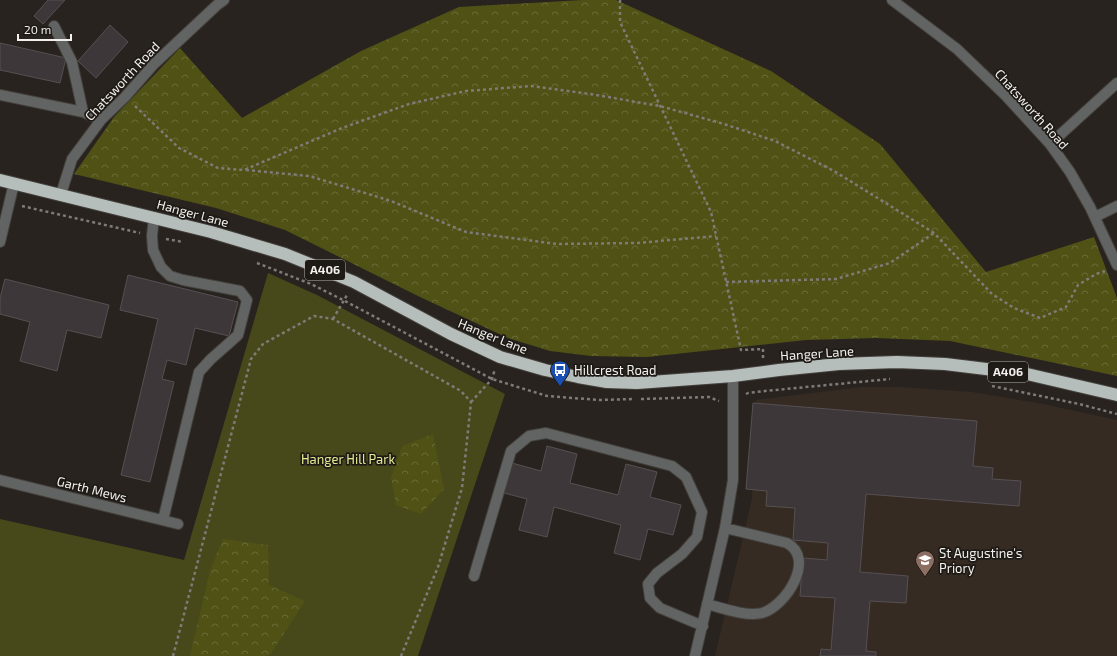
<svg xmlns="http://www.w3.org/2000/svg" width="1117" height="656" font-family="'Exo 2',sans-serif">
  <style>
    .built { fill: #352b23 }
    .green { fill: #47491a }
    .forest { fill: url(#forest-crowns) }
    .building { fill: #3d3739; stroke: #575053 }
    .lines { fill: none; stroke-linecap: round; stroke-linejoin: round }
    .minor-casing { stroke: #44403c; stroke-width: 12 }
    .highway-casing { stroke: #44403c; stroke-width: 14 }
    .path { stroke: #7f7b78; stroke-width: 2.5; stroke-dasharray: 3 3; stroke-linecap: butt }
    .minor { stroke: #616463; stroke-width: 10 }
    .highway { stroke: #b6bebc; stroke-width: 12 }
    .labels { text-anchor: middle; stroke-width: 3.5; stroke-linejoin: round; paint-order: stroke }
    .shield { fill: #1e1a16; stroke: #b3b0ac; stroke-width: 1 }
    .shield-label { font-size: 12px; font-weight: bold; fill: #f3f0ed }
    .street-label { font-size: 13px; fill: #f3f0ed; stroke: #1e1a16 }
    .poi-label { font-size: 13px; fill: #f3f0ed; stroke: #1e1a16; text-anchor: start }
    .park-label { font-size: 13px; fill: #e6eb92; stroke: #1e1a16 }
  </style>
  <defs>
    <pattern id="forest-crowns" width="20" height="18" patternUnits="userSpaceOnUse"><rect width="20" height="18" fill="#4f5214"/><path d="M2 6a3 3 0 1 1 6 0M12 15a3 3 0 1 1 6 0" fill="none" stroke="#696b36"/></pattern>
  </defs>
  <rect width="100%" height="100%" fill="#28231f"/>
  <path class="built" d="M861,387H899L972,392L1043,404L1117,420V656H715L752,499L756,400Z"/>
  <path class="green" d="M268,273L317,295L505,394L418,656H0V519L184,560Z"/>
  <path class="forest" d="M583,0H616L771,71L880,144L986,272L1094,237L1117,298V376L950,341L876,338L806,340L647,357L591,356L550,351L508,338L420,297L285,230L216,208L74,174L114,117L180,48L242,118L361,51L459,7Z
    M433,434L444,489L421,514L396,505L391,478L402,446Z
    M223,539L268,545L269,585L305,601L272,652L268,656H190L210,571Z"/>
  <path class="building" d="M48,0H65L43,24L34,16Z
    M110,25L128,42L96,78L78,61Z
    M0,43L66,58L60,83L0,70Z
    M128,275L238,302L229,336L195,328L186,365L167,360L162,379L174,382L150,482L121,475L158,319L120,310Z
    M5,279L109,305L101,338L67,330L57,371L20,361L30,322L0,314V298Z
    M753,403L977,421L973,466L993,468L992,479L1021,481L1019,506L866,494L860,572L908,576L906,603L870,601L866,651L876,652V656H820L821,649L831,650L835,598L800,596L803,558L827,560L828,543L793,540L795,508L766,506L767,491L746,489Z
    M547,446L577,454L570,483L618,495L626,464L657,472L650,497L681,505L673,535L648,529L640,560L614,553L621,525L554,507L547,537L519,530L527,499L504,493L512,463L541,471Z"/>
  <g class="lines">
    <g class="minor-casing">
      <path id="minor" d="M892,0L957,49L1006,96L1050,144L1070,172L1090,207L1117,265
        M54,26L72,62L83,112
        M0,95L83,112L101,120
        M1050,144L1117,83
        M61,194L72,159L101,120L125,97L154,64L217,5L224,0
        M154,217L152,236L153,250L161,267L170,276L183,280L240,291L247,300L238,335L228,344L211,359L199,372L163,520
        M1095,217L1117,206
        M0,242L14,183
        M0,480L178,524
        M474,576L511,451L529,436L546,433L672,466L686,477L702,512L697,537L682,554L657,573L648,584L650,598L660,608L703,626
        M707,604C722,608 747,617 762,613C786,606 816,559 787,543L725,528
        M695,656L725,528L733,480V376"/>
    </g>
    <g class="highway-casing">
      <path id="highway" d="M0,180L211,232L285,254L354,282L451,334L500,357L545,370L578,377L607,382L637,383L733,376L779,370L839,364L897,362L945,364L1027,374L1117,395"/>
    </g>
    <path class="path" d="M620,0V22L711,212L741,350L763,349V358
      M135,106L179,148L218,168L244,170L342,128L409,104L466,91L531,86L590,94L660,106L724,124L775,141L834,171L934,233L992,294L1014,308L1040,318L1066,307L1078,285L1096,274L1105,271
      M246,170L309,176L391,201L466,232L557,244L637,243L716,236
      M22,206L140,233
      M166,239L183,242
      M257,263L311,284L343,300L492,379L547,396L599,400L634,399
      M726,282L836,279L890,263L934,233
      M333,319L347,295
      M992,386L1079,404L1117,414
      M746,394L748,393L765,391L890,379
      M641,399L709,397L719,401
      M471,402L492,379L495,369
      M173,656L251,359L263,344L314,316L333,319L461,391L471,402L462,488L438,567L401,656"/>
    <use href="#minor" class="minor"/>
    <use href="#highway" class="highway"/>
  </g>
  <defs>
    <g id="bus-pin" transform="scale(1)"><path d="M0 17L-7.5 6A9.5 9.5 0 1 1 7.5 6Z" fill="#1a4fb4" stroke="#1e1a16"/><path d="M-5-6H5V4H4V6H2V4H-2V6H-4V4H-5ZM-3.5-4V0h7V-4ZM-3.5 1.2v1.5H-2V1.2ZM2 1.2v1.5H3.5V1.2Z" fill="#fff"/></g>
    <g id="school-pin" transform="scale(1)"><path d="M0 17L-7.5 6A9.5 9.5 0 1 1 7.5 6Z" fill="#8d6e63" stroke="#1e1a16"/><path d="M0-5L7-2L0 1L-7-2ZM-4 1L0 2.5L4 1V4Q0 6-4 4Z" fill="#fff"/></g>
  </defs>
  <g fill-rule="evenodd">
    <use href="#bus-pin" x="560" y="370"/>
    <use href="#school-pin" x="925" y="560"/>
  </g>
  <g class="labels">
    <g class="shield">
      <rect x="305" y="260" width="40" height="20" rx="3"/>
      <rect x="988" y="362" width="40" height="20" rx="3"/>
    </g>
    <g class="shield-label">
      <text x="325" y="274">A406</text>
      <text x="1008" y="376">A406</text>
    </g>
    <g class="street-label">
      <text transform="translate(122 81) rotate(-47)" y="5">Chatsworth Road</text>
      <text transform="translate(1032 109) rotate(48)" y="5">Chatsworth Road</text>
      <text transform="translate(193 213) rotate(15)" y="5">Hanger Lane</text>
      <text transform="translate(493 336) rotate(22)" y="5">Hanger Lane</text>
      <text transform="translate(817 353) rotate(-4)" y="5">Hanger Lane</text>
      <text transform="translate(92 489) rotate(14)" y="5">Garth Mews</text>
    </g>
    <g class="poi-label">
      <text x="574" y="375">Hillcrest Road</text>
      <text x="939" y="558">St Augustine's<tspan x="939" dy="15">Priory</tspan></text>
    </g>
    <g class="park-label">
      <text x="348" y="464">Hanger Hill Park</text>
    </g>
  </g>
  <path d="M18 34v6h53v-6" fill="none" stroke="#f3f0ed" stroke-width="2"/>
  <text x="24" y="34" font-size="12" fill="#f3f0ed" stroke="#1e1a16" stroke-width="3" paint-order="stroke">20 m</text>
</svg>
